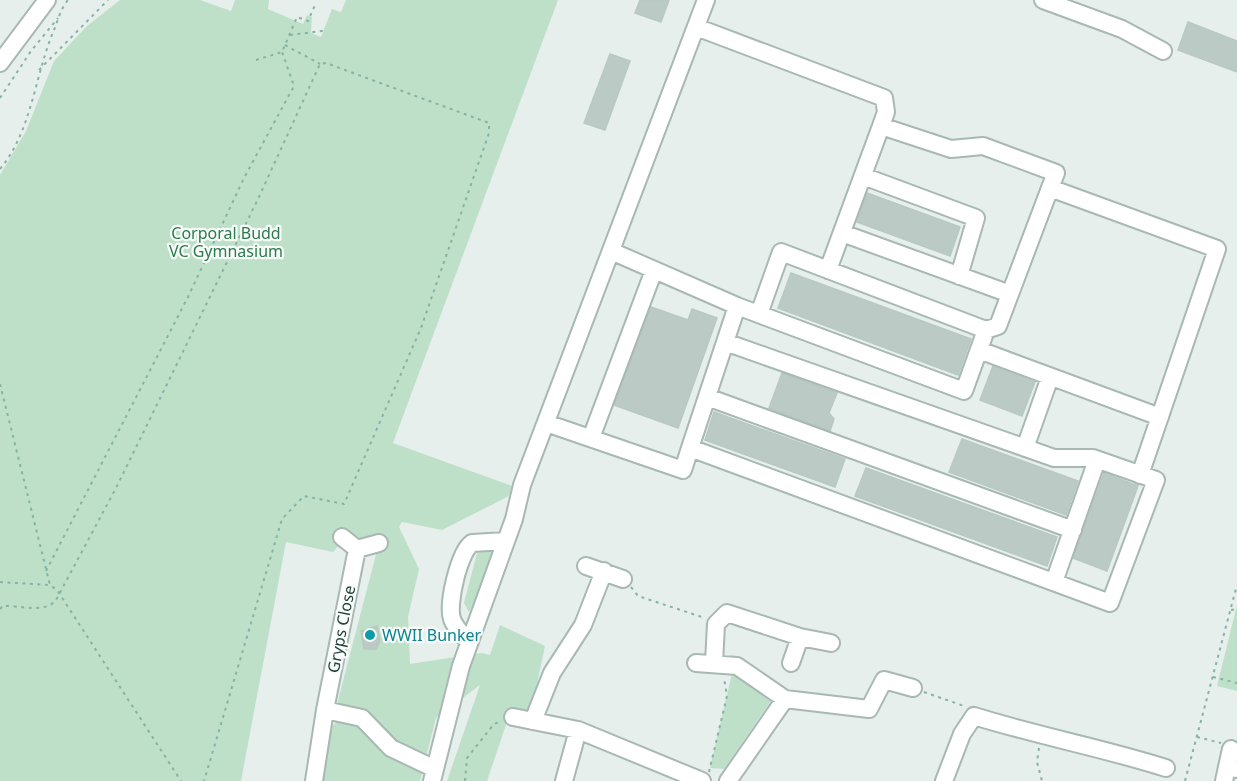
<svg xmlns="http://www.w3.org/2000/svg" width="1237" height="781" font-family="'Noto Sans',sans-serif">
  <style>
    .green { fill: #bfe0c8 }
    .building { fill: #bbcac4; stroke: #b8c9c2; stroke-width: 1.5 }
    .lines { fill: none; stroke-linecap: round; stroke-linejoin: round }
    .minor-casing { stroke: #a8b8b2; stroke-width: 20 }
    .path { stroke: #86b3a5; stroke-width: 2; stroke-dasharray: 3 4.5; stroke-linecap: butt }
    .minor { stroke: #fff; stroke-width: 16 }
    .culture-dot { fill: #0f9aa8; stroke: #f7fbf9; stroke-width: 2 }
    .labels { text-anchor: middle; stroke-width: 4.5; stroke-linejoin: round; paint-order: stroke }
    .park-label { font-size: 16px; fill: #2d7a4b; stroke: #f7fbf9 }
    .street-label { font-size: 16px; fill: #24423a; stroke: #f7fbf9 }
    .culture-label { font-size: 16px; fill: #0d838f; stroke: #f7fbf9; text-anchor: start }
  </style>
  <rect width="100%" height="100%" fill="#e6efeb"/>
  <path class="green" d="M120,0H200L231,11L235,0H269L268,9L303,24L307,15L312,17L311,33L321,37L332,9L341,12L346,0H558L393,443L512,486L509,496L442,530L402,522L399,527L419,569L408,617L410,664L482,653L490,655L500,625L545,646L531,712L510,713L487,781H447L480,685L436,718L420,781H319L330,726L335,724L336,708L379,543L346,538L333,552L286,542L241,781H0V175L26,131L54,61L87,26Z
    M495,550L486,579L469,612L464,603L477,553Z
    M1237,605V691L1217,686Z
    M732,673L775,695L724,769L710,768Z"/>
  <path class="building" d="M640,0H669L661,22L635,13Z
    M1188,22L1237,41V72L1178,50Z
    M610,54L630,61L605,130L584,123Z
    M867,193L960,227L950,256L857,222Z
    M791,273L971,339L958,375L778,308Z
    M651,307L688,320L692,309L717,318L678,428L614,405Z
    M993,366L1035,382L1022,416L980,400Z
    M782,373L837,393L829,413L834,419L830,431L769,408Z
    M714,412L845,459L835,487L705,440Z
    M962,439L1078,481L1066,515L949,472Z
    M866,468L1057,537L1047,566L855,496Z
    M1104,473L1138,486L1107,571L1073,558Z
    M377,626L380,641L376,649H364L361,631Z"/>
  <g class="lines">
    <g class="minor-casing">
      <path id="minor" d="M1043,0L1122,29L1163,51
        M696,27L884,98L886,112L881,126
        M0,63L47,0
        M863,176L976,218L959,276
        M842,233L1010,294
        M611,251L737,306L964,391L986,330L781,252L759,314
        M828,270L881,126L951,149L983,146L1056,173L1050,188
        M986,330L998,326L1050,188L1217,249L1140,475
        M979,350L1160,417
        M707,397L1073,530
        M546,423L683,470L690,448L1110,603L1156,480L1093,458H1054L725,342
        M591,438L654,270
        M690,448L737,306
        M1025,448L1050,377
        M342,537L357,549
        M379,543L357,549L325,710L362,718L391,748L435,769
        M586,566L623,579
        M1054,582L1097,460
        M800,637L831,643
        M469,642C463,635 455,628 452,619C447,604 459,552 472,543L506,541
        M696,663L737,666L785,699
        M714,663L716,624L727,613L800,637L791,663
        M513,717L578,730L702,781
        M533,721L552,673L583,625L604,571
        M1227,767L1231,749
        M314,781L325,710
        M432,781L461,666L514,519L522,485L706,0
        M564,781L578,730
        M728,781L785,699L869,709L884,680L913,688
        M944,781L962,734L974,716C1038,736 1103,748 1166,768
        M1224,781L1227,767L1237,769"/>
    </g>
    <path class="path" d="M290,35L322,31L321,27
      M285,45L320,64
      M256,60L282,52L297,17L308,21L315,5
      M39,70L108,0
      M0,98L31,51L58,18
      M0,169C32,131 35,74 54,30C58,20 61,8 68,0
      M0,384L50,585L57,590L181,781
      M46,571L188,297L244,178L294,86L282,52
      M0,582L50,585
      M631,587L638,596L705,618
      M0,609L3,606C19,605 45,614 56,600L116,488L258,199L320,64L326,63L489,123V133L421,328L344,504L304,496L282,519L204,781
      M1231,610L1237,609
      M1213,677L1237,683
      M924,692L964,706
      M1197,737L1221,743
      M1039,748L1037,762L1042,781
      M709,772L727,696L724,678
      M465,781L467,758L494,724L502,721
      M1185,781L1237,585"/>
    <use href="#minor" class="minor"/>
  </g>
  <circle class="culture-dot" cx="370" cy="635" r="6"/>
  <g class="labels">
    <g class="park-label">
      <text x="226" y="239">Corporal Budd<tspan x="226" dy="18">VC Gymnasium</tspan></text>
    </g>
    <g class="street-label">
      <text transform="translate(341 629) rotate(-79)" y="6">Gryps Close</text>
    </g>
    <g class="culture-label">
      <text x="382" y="641">WWII Bunker</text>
    </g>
  </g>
</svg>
